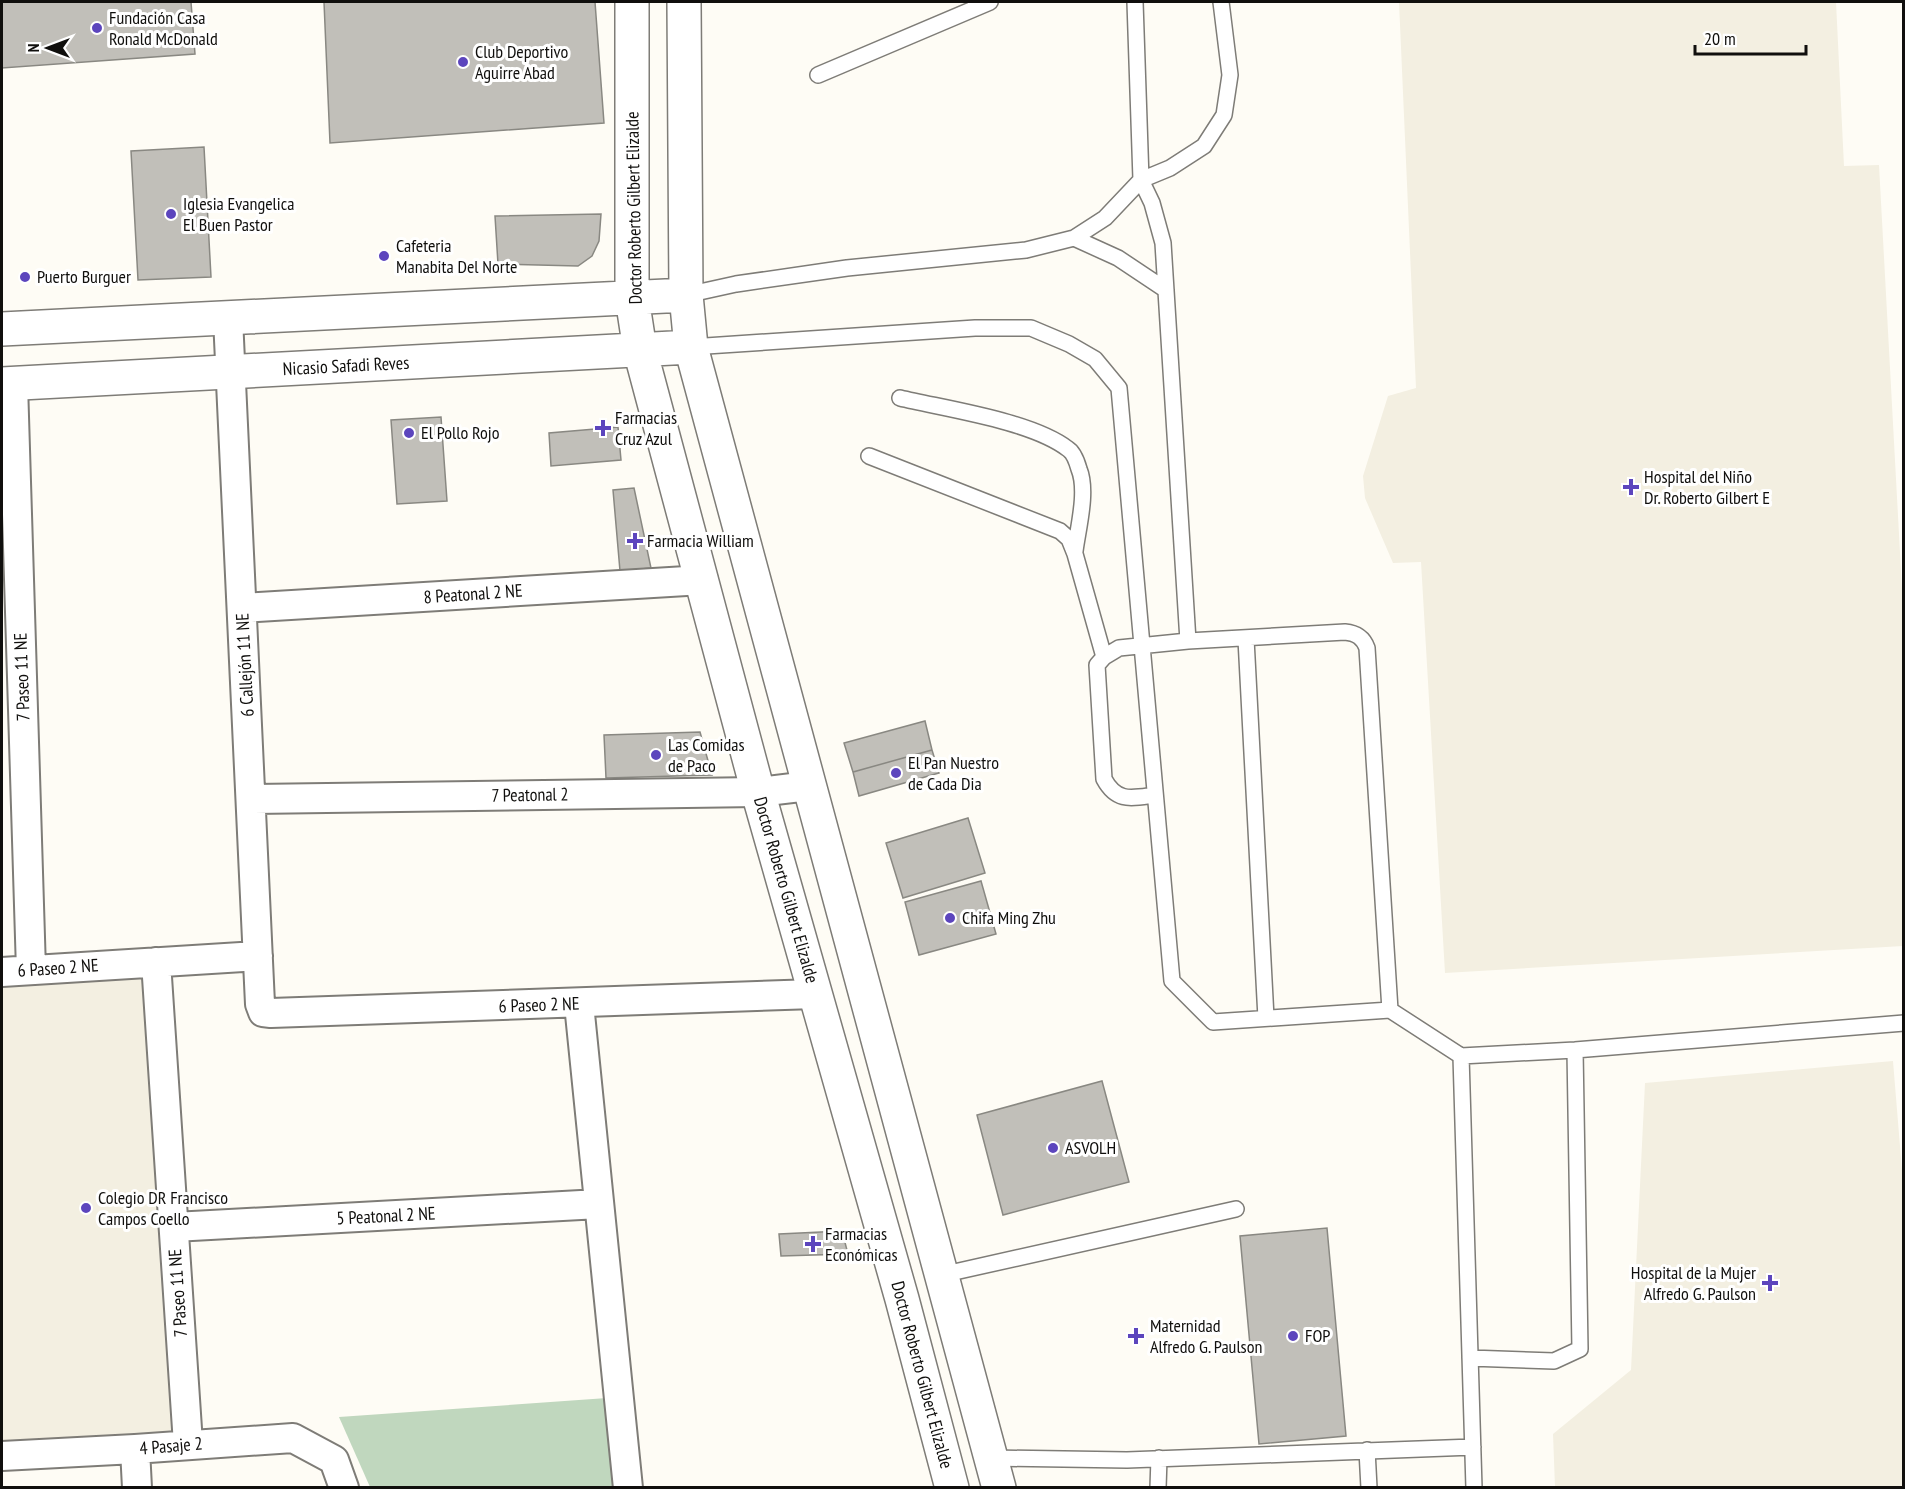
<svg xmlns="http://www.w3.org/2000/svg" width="1905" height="1489" font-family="'PT Sans Narrow',sans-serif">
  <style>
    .built { fill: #f3efe1 }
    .green { fill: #c0d7be }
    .building { fill: #c1bfb9; stroke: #898882; stroke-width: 1.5 }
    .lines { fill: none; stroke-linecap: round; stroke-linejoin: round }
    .service-casing { stroke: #7e7c77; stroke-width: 18 }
    .minor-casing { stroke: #7e7c77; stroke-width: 32 }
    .tertiary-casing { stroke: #7e7c77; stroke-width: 36 }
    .service { stroke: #fff; stroke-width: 15 }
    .minor { stroke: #fff; stroke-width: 28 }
    .tertiary { stroke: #fff; stroke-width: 33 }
    .poi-dot { fill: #5c45bd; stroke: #fff; stroke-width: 2 }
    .labels { text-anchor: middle; stroke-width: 6; stroke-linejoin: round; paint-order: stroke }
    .poi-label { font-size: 18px; fill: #100f0d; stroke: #fff; text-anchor: start }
    .street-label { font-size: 18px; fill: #100f0d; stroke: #fff }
  </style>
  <rect width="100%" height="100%" fill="#fefcf5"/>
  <path class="built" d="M1399,2H1836L1844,166L1879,165L1903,608V946L1445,973L1421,562L1393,563L1365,498L1363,476L1388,396L1416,388Z
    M154,964L185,1442L2,1454V973Z
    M1893,1061L1904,1195L1903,1487H1555L1553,1434L1631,1370L1645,1083Z"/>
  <path class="green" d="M607,1398L613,1487H370L339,1417Z"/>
  <path class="building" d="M2,2H191L195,54L2,68Z
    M324,2H595L604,123L330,143Z
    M204,147L211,277L138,280L131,151Z
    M601,214L599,241L592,256L578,266L498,264L495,216Z
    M441,417L447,501L397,504L391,420Z
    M618,427L621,460L551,466L549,433Z
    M634,488L651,568L620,571L613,490Z
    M925,721L932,750L853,772L844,743Z
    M700,732L712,775L606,778L604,735Z
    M932,750L939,773L859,796L853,772Z
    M968,818L985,873L903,898L886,843Z
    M981,881L996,934L919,955L905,902Z
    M1102,1081L1129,1182L1003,1215L977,1115Z
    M1327,1228L1346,1436L1259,1444L1240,1236Z
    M842,1231L848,1254L781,1256L779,1234Z"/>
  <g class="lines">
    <g class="service-casing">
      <path id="service" d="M818,75L990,2
        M1074,238L1118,258L1166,290
        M686,295L736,284L847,268L1026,250L1074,238L1105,218L1141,180L1135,2
        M691,347L975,328H1031L1069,344L1095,359L1119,388L1172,981L1213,1022L1390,1010L1461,1056L1575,1050L1904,1023
        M900,398C946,409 1032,421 1068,449C1073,452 1077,462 1079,469C1088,491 1078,528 1075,551
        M869,456L1060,531L1069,539L1075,554L1104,657
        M1246,639L1266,1018
        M1188,641L1163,243L1152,203L1141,180L1170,168L1204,146L1224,115L1230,75L1221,2
        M1155,795C1132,798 1117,803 1104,779L1097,665L1104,657L1119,648L1188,641L1345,632C1356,633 1363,637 1367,648L1390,1010
        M1461,1056L1474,1488
        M941,1275L1236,1209
        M1470,1358L1554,1361L1580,1349L1575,1050
        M1367,1450L1369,1488
        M991,1458L1127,1460L1473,1447
        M1158,1488L1159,1458"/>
    </g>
    <g class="minor-casing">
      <path id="minor" d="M228,318L260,1004L263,1012L271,1013L815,994
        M13,384L31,970
        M242,608L703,580
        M251,799L758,792L809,786
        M156,962L188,1444
        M2,972L258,956
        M579,1004L628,1488
        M174,1227L599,1204
        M135,1449L137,1488
        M2,1456L135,1449L293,1438L334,1460L344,1488"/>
    </g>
    <g class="tertiary-casing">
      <path id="tertiary" d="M632,2V298L640,350L758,792L902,1299L952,1488
        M684,2L686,295L691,347L999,1488
        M2,329L686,295
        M2,384L691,347"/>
    </g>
    <use href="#service" class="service"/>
    <use href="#minor" class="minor"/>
    <use href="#tertiary" class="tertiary"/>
  </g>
  <g class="poi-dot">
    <circle cx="97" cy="28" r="6"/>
    <circle cx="463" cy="62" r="6"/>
    <circle cx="171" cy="214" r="6"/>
    <circle cx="384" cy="256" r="6"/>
    <circle cx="25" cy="277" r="6"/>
    <path d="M600 419h6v6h6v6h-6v6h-6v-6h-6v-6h6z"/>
    <circle cx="409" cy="433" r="6"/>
    <path d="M1628 478h6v6h6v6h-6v6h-6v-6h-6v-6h6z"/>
    <path d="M632 532h6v6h6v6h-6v6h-6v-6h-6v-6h6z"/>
    <circle cx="656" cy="755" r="6"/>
    <circle cx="896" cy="773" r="6"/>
    <circle cx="950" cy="918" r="6"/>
    <circle cx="1053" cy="1148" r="6"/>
    <circle cx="86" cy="1208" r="6"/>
    <path d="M810 1235h6v6h6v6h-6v6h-6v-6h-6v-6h6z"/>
    <path d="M1767 1274h6v6h6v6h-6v6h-6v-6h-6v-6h6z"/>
    <path d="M1133 1327h6v6h6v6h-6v6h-6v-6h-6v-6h6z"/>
    <circle cx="1293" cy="1336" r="6"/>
  </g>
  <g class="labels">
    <g class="poi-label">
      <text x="109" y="24">Fundación Casa<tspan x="109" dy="21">Ronald McDonald</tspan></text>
      <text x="475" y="58">Club Deportivo<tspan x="475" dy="21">Aguirre Abad</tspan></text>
      <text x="183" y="210">Iglesia Evangelica<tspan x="183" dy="21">El Buen Pastor</tspan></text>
      <text x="396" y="252">Cafeteria<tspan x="396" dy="21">Manabita Del Norte</tspan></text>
      <text x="37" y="283">Puerto Burguer</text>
      <text x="615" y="424">Farmacias<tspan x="615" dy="21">Cruz Azul</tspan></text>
      <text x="421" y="439">El Pollo Rojo</text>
      <text x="1644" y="483">Hospital del Niño<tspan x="1644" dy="21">Dr. Roberto Gilbert E</tspan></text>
      <text x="647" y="547">Farmacia William</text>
      <text x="668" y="751">Las Comidas<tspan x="668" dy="21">de Paco</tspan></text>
      <text x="908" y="769">El Pan Nuestro<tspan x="908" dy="21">de Cada Dia</tspan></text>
      <text x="962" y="924">Chifa Ming Zhu</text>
      <text x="1065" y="1154">ASVOLH</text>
      <text x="98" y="1204">Colegio DR Francisco<tspan x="98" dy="21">Campos Coello</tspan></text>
      <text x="825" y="1240">Farmacias<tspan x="825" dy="21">Económicas</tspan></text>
      <text x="1756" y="1279" text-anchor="end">Hospital de la Mujer<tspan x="1756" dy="21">Alfredo G. Paulson</tspan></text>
      <text x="1150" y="1332">Maternidad<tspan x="1150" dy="21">Alfredo G. Paulson</tspan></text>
      <text x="1305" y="1342">FOP</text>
    </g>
    <g class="street-label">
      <text transform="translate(634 208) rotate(-91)" y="6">Doctor Roberto Gilbert Elizalde</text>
      <text transform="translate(346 366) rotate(-3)" y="6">Nicasio Safadi Reves</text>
      <text transform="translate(473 594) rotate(-4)" y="6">8 Peatonal 2 NE</text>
      <text transform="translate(245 665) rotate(-93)" y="6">6 Callejón 11 NE</text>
      <text transform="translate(22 677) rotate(-92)" y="6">7 Paseo 11 NE</text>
      <text transform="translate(530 795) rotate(-1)" y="6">7 Peatonal 2</text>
      <text transform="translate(786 890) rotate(74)" y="6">Doctor Roberto Gilbert Elizalde</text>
      <text transform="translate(58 968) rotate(-4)" y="6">6 Paseo 2 NE</text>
      <text transform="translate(539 1005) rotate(-2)" y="6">6 Paseo 2 NE</text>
      <text transform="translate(386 1216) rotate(-3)" y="6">5 Peatonal 2 NE</text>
      <text transform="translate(178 1293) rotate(-94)" y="6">7 Paseo 11 NE</text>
      <text transform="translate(922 1375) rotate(75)" y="6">Doctor Roberto Gilbert Elizalde</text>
      <text transform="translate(171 1446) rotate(-5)" y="6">4 Pasaje 2</text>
    </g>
  </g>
  <rect width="1905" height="1489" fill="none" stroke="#100f0d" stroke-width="6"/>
  <g transform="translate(48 48) rotate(270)" stroke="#ffffff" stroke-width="4.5" paint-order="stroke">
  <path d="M0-4.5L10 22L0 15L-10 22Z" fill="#100f0d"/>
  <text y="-9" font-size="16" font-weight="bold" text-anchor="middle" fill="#100f0d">N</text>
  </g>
  <path d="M1695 45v9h111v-9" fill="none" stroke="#100f0d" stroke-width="3"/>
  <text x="1704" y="45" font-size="18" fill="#100f0d" stroke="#ffffff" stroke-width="4.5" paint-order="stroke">20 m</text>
</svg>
